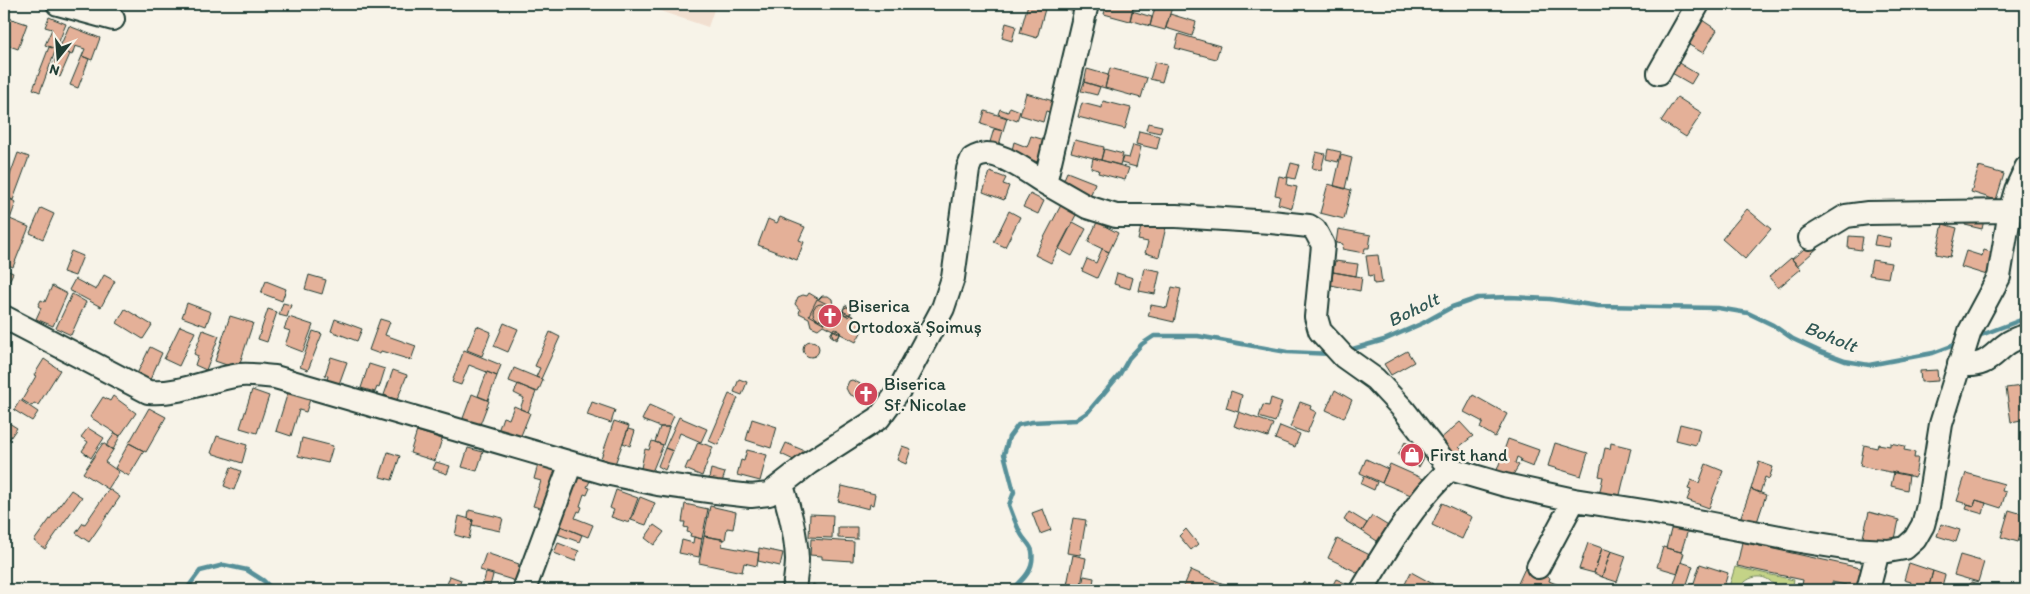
<svg xmlns="http://www.w3.org/2000/svg" width="2030" height="594" font-family="Itim,sans-serif">
  <style>
    .built { fill: #f1dfd0 }
    .green { fill: #c4d387; stroke: #72885e }
    .lines { fill: none; stroke-linecap: round; stroke-linejoin: round }
    .stream { stroke: #579099; stroke-width: 4.5 }
    .building { fill: #e4b098; stroke: #1f3d34 }
    .minor-casing { stroke: #1f3d34; stroke-width: 26 }
    .minor { stroke: #f7f3e8; stroke-width: 22 }
    .labels { text-anchor: middle; stroke-width: 5; stroke-linejoin: round; paint-order: stroke }
    .poi-label { font-size: 18px; fill: #1f3d34; stroke: #f7f3e8; text-anchor: start }
    .water-label { font-size: 19px; font-style: italic; fill: #325956; stroke: #f7f3e8 }
  </style>
  <rect width="100%" height="100%" fill="#f7f3e8"/>
  <filter id="ink" filterUnits="userSpaceOnUse"><feTurbulence type="fractalNoise" baseFrequency=".02" numOctaves="2"/><feDisplacementMap in="SourceGraphic" scale="10" xChannelSelector="R" yChannelSelector="G"/><feConvolveMatrix kernelMatrix="1 2 1 2 8 2 1 2 1" color-interpolation-filters="sRGB"/></filter>
  <g filter="url(#ink)">
    <path class="built" d="M639,4H716L708,27Z"/>
    <path class="green" d="M1735,567L1794,580L1792,590H1777C1769,572 1747,573 1739,590H1728Z"/>
    <g class="lines">
      <path class="stream" d="M1976,337L2026,318
        M1349,350L1384,340L1423,323L1452,307L1478,298L1510,297L1550,299L1598,306L1718,308L1748,313L1773,325L1793,339L1821,352L1845,361L1869,365L1933,353L1957,344
        M186,590L200,571L224,565L247,570L264,581L273,590
        M1012,590C1024,579 1035,569 1032,551C1031,545 1024,540 1021,534C1016,525 1013,515 1009,505L1014,492L1004,454L1009,437L1018,425L1032,422L1076,420L1088,412L1120,374L1129,358L1142,344L1154,336H1198L1287,352L1332,354"/>
    </g>
    <path class="building" d="M1028,4L1045,9L1037,38L1020,33Z
      M1041,4H1079L1076,12Z
      M1107,4L1134,5L1130,21L1104,14Z
      M1156,4H1173L1165,30L1150,26Z
      M1132,11L1152,17L1150,26L1130,20Z
      M1170,14L1196,22L1192,36L1166,28Z
      M6,17L27,24L18,49L4,44V25Z
      M49,17L66,24L56,49L45,45L52,29L45,27Z
      M1699,18L1717,30L1703,53L1684,42Z
      M1006,23L1016,26L1012,41L1002,38Z
      M69,26L100,38L92,60L82,56L85,49L75,46L72,55L59,49Z
      M1179,34L1220,46L1216,59L1175,48Z
      M49,47L56,49L40,92L33,89Z
      M59,49L70,54L60,77L50,73Z
      M82,56L89,59L78,88L70,85Z
      M1155,62L1167,65L1162,82L1150,79Z
      M1677,62L1697,74L1691,84L1670,72Z
      M1110,68L1147,78L1141,98L1105,88Z
      M1087,69L1108,75L1105,88L1084,82Z
      M1084,82L1100,87L1097,95L1081,91Z
      M1026,93L1053,101L1049,112L1046,111L1043,122L1020,115Z
      M1677,97L1702,113L1686,137L1661,121Z
      M1103,101L1131,108L1125,129L1078,117L1082,103L1102,108Z
      M1010,107L1020,111L1017,121L998,114L1000,109L1008,112Z
      M985,111L1007,118L1003,131L981,124Z
      M1148,123L1162,126L1160,133L1146,130Z
      M994,129L1003,131L999,145L990,142Z
      M1139,131L1160,136L1157,149L1136,144Z
      M1031,136L1045,140L1038,162L1011,154L1014,142L1027,147Z
      M1075,140L1104,147L1101,160L1071,152Z
      M1133,145L1141,147L1136,167L1121,163L1123,157L1129,158Z
      M1104,149L1123,154L1120,165L1101,160Z
      M1328,149L1341,152L1338,162L1326,159Z
      M1316,152L1325,154L1321,170L1312,168Z
      M18,153L29,157L13,200L4,196V192Z
      M1341,155L1352,158L1345,189L1334,186Z
      M1093,158L1129,168L1125,180L1098,173L1099,170L1091,168Z
      M1291,163L1299,165L1295,179L1287,177Z
      M1979,167L2004,174L1996,200L1971,192Z
      M990,172L1006,178L1003,184L1009,186L1004,200L983,192Z
      M1067,172L1095,183L1090,197L1061,186Z
      M1279,176L1288,178L1287,185L1297,187L1292,208L1278,204L1280,196L1275,195Z
      M1328,184L1351,190L1344,219L1320,213Z
      M1030,194L1044,201L1038,214L1023,207Z
      M4,197L16,202L10,219L29,227L13,267L4,263V244L8,235L4,233Z
      M1061,205L1077,213L1051,263L1035,255Z
      M41,208L54,214L43,239L30,233Z
      M1747,209L1771,229L1745,259L1722,239Z
      M1009,211L1020,217L1005,247L994,242Z
      M1968,215L1984,220L1982,229L1965,225Z
      M780,217L805,227L799,240L804,242L797,260L758,245L768,219L777,223Z
      M1073,222L1086,229L1072,256L1059,249Z
      M1097,222L1118,233L1109,252L1088,242Z
      M1142,222L1166,227L1159,257L1145,253L1148,242L1138,240Z
      M1943,224L1957,228L1950,257L1936,254Z
      M1338,229L1371,235L1369,248H1365L1364,253L1342,249L1343,244L1336,243Z
      M1876,235L1891,238L1889,247L1874,245Z
      M1849,236L1863,237L1861,250L1848,248Z
      M1815,240L1820,246L1797,266L1792,259Z
      M1102,249L1109,252L1097,278L1082,271L1087,259L1096,263Z
      M1984,250L1997,254L1990,276L1961,267L1966,251L1982,256Z
      M71,251L83,256L75,276L63,272Z
      M1378,255L1382,283L1374,284L1373,275L1369,276L1366,256Z
      M1791,258L1801,269L1778,288L1769,277Z
      M1872,260L1891,263L1888,278L1869,275Z
      M1335,261L1358,264L1356,276L1333,272Z
      M1144,268L1160,271L1155,294L1139,291Z
      M4,269L13,273L4,292Z
      M1333,272L1362,277L1360,291L1331,285Z
      M1117,273L1133,278L1130,289L1114,284Z
      M104,275L115,281L101,307L69,290L75,279L96,290Z
      M309,275L326,280L322,294L305,289Z
      M266,281L286,289L282,301L261,293Z
      M52,286L67,294L53,326L36,319L41,308L38,306L41,300L45,302Z
      M1172,287L1181,289L1174,322L1148,316L1151,305L1167,308Z
      M809,293L819,299L822,296H828L832,299L833,306L866,323L856,342L823,325L818,329L811,326L809,318L799,313L800,310L795,304L798,297L803,295L807,296Z
      M72,294L86,302L71,335L56,328Z
      M817,299L833,307L825,324L809,315Z
      M187,303L211,312L206,326L182,317Z
      M283,303L291,305L287,317L279,315Z
      M813 312a8 8 0 1 1 16 0a8 8 0 1 1-16 0Z
      M845,305L853,309L849,317L842,313Z
      M843 311a4 4 0 1 1 8 0a4 4 0 1 1-8 0Z
      M125,309L152,325L143,339L117,323Z
      M268,309L277,312L267,342L258,339Z
      M230,316L253,323L238,369L215,361Z
      M289,317L313,325L303,352L285,345L290,331L284,329Z
      M335,319L362,329L357,341L331,331Z
      M380,319L390,322L385,335L416,346L411,360L381,351L380,354L369,350Z
      M504,323L518,329L508,352L494,346Z
      M180,326L195,332L179,366L164,359Z
      M477,326L491,332L482,356L467,350Z
      M834,328L841,332L837,340L830,335Z
      M203,330L219,336L206,370L195,365L198,356L194,354Z
      M832 334a4 4 0 1 1 8 0a4 4 0 1 1-8 0Z
      M313,331L322,334L308,370L300,367Z
      M550,332L560,337L541,379L536,377L540,368L535,366Z
      M803 349a8 8 0 1 1 16 0a8 8 0 1 1-16 0Z
      M150,347L162,353L149,382L136,376Z
      M464,350L501,365L497,376L469,365L461,385L452,382Z
      M1407,351L1414,362L1391,375L1384,364Z
      M331,357L347,362L339,384L327,380L328,376L325,375Z
      M44,359L60,370L38,405L34,403L32,406L22,400L36,376L34,375Z
      M369,364L385,369L379,388L377,387L375,392L361,388Z
      M514,368L543,380L538,392L509,381Z
      M393,370L407,375L397,400L384,395Z
      M1937,370L1938,381L1921,382L1920,371Z
      M487,372L497,376L488,400L478,396Z
      M739,379L747,382L742,395L734,392Z
      M852,380L883,394L877,407L849,394L846,388L849,381Z
      M518,384L536,392L528,412L520,409L524,398L514,393Z
      M2022,386L2026,419L2011,422L2006,388Z
      M252,390L269,396L257,433L240,428Z
      M1335,390L1352,400L1344,418L1326,410Z
      M1231,391L1242,395L1238,412L1226,408Z
      M288,392L310,399L306,412L299,410L291,436L276,431Z
      M472,394L489,401L479,427L462,421Z
      M729,394L738,398L718,445L709,441Z
      M874,394L880,397L877,403L872,401Z
      M1473,395L1507,414L1495,437L1480,428L1483,422L1464,412Z
      M113,396L136,413L120,436L90,417L103,397L110,401Z
      M1271,398L1282,402L1275,422L1259,417L1263,405L1269,406Z
      M20,400L38,412L32,421L14,410Z
      M592,402L615,410L611,423L587,415Z
      M1300,402L1311,406L1310,409L1316,412L1307,433L1290,427Z
      M649,405L674,416L669,427H660L642,420Z
      M514,406L530,413L520,438L497,434L503,417L509,419Z
      M149,408L166,417L146,452L129,443Z
      M1239,412L1273,424L1268,437L1234,426Z
      M679,417L707,429L701,442L680,433L673,451L665,448Z
      M752,419L777,427L771,448L746,440Z
      M4,420L17,428L8,441L4,439Z
      M614,421L629,426L615,464L601,458Z
      M1460,422L1473,436L1459,447L1462,450L1453,459L1439,440Z
      M1680,424L1700,429L1696,445L1676,440Z
      M1280,426L1300,434L1295,447L1275,439Z
      M660,427H669L663,445L655,442Z
      M88,428L104,438L91,458L82,451L88,442L81,437Z
      M628,429L635,431L630,446L623,443Z
      M417,431L442,439L435,461L410,453Z
      M115,433L120,436L113,450L106,446Z
      M217,436L247,445L242,463L211,453Z
      M302,438L333,446L328,463L298,456Z
      M1508,439L1539,450L1533,467L1520,462L1521,459L1517,457L1515,463L1519,465L1511,478L1496,473Z
      M652,441L663,445L652,472L641,468L645,449L649,450Z
      M698,442L713,447L702,476L685,469L688,462H690Z
      M1405,442L1426,454L1419,467L1398,455Z
      M103,443L113,450L105,462L119,472L108,489L83,473Z
      M129,443L144,451L129,476L115,468Z
      M786,443L805,451L800,463L781,454Z
      M1555,443L1588,453L1581,476L1548,466Z
      M1611,443L1631,448L1619,499L1599,495L1603,477L1599,476L1605,448L1610,449Z
      M1890,443L1905,446L1904,450L1915,452L1914,458H1918L1915,477L1860,466L1864,445L1877,448L1878,444L1890,446Z
      M902,446L911,449L906,464L897,460Z
      M468,448L483,452L477,471L462,467Z
      M665,448L673,451L665,470L658,466Z
      M747,450L767,455L760,481L737,475L741,460L744,461Z
      M388,452L400,456L392,480L380,477Z
      M1366,459L1388,469L1382,483L1360,473Z
      M436,462L450,466L447,474L433,469Z
      M1759,462L1773,467L1769,479L1765,477L1760,493L1751,489Z
      M538,464L559,470L547,510L533,506L541,481L534,479Z
      M1390,464L1426,480L1418,498L1382,483Z
      M1706,464L1723,471L1709,508L1687,500L1691,490L1688,489L1691,480L1699,483Z
      M231,467L241,471L234,490L224,486Z
      M711,469L725,473L722,482L709,478Z
      M1894,472L1909,475L1907,490L1891,486Z
      M1966,473L2004,484L2002,491L2006,492L2001,508L1976,500L1974,506L1957,501Z
      M577,476L590,481L587,487L590,488L587,495L584,494L580,506L582,507L580,512L578,511L575,518L593,525L588,537L558,525Z
      M1364,476L1377,482L1374,490L1361,484Z
      M842,486L875,494L873,505L870,504L869,509L838,501Z
      M109,489L120,497L89,542L76,533L83,523L85,524Z
      M1751,489L1766,495L1756,525L1740,519Z
      M71,490L82,497L45,549L34,541Z
      M616,490L638,498L629,523L611,517L614,510L610,508Z
      M640,497L655,503L646,525L631,520Z
      M1976,500L1986,503L1983,514L1966,509L1968,504L1974,506Z
      M1442,503L1472,517L1462,539L1432,525Z
      M685,504L708,509L702,539L690,536L691,533L687,532L688,528L684,527L685,522H682Z
      M710,506L736,512L733,529L727,528L725,540L704,536Z
      M1043,509L1051,530L1040,534L1032,513Z
      M469,510L503,518L500,531L472,525L473,520L468,518Z
      M2009,510L2026,515L2018,542L2001,537Z
      M1349,512L1367,523L1362,531L1344,520Z
      M1869,512L1899,520L1895,539L1892,538L1890,545L1862,541Z
      M810,514L833,515L832,538L809,537Z
      M459,516L473,520L469,539L455,535Z
      M1372,516L1390,527L1380,543L1362,531Z
      M1073,518L1086,520L1080,555L1067,553Z
      M1941,524L1960,530L1956,542L1937,536Z
      M558,525L582,535L579,542L555,533Z
      M654,525L664,532L654,545L645,538Z
      M1672,526L1688,530L1681,552L1666,548Z
      M838,527H857V539L838,538Z
      M1186,529L1198,544L1191,550L1179,536Z
      M704,536L723,539L722,546L759,553L757,566L744,563L742,572L699,563Z
      M694,537L702,539L699,557L679,553L682,540L693,543Z
      M811,539L854,542L853,561L822,559V556L810,555Z
      M1337,539L1372,556L1363,575L1328,558Z
      M1742,542L1869,570L1864,590H1845L1846,585L1832,582L1830,590H1801L1803,580L1737,566Z
      M558,543L579,551L575,561L554,553Z
      M1588,543L1602,548L1594,573L1579,569Z
      M1663,547L1684,553L1678,573L1657,567Z
      M759,548L783,553L780,566L758,561Z
      M1602,548L1611,551L1602,577L1594,573Z
      M1611,551L1626,556L1617,582L1602,577Z
      M486,553L519,564L518,568L522,570L519,582L480,570Z
      M1073,555L1086,558L1080,590H1066Z
      M1960,555L1984,562L1978,582L1954,575Z
      M1681,562L1693,566L1685,590H1672Z
      M1909,563L1933,571L1928,590H1908L1911,582L1904,580Z
      M1700,564L1728,573L1723,590H1709V589L1693,586Z
      M1526,566L1550,578L1549,581L1561,586L1559,590H1515Z
      M1191,570L1233,588L1232,590H1188L1183,588Z
      M1933,571L1945,575L1941,590H1928Z
      M1411,572L1433,584L1429,590H1411L1404,586Z
      M486,573L493,575L490,586L483,584Z
      M450,576L461,580L458,590H445Z
      M1084,576L1094,578L1092,590H1081Z
      M1336,579L1354,587L1353,590H1330Z
      M1303,582L1321,590L1299,589Z
      M1971,582L1981,585L1980,590H1968Z
      M813,584L824,590H810Z"/>
    <g class="lines">
      <g class="minor-casing">
        <path id="minor" d="M58,4L113,19
          M1659,73L1698,4
          M1045,183L1087,207L1116,216H1176L1271,222L1309,226L1315,230L1323,245L1316,317L1320,331L1344,357L1375,379L1403,409L1450,469L1505,485L1574,500L1650,512L1806,542L1850,549L1888,551L1905,548L1915,539L1923,525L1928,506L1941,424L1970,331L1999,277L2010,211L2016,190L2026,168
          M1810,238L1846,216L1868,213L2010,211
          M4,317L148,392C180,395 209,379 240,375C251,374 263,376 275,377L606,473L658,484L716,492L751,496L769,494L809,463L879,418L898,392L943,308L953,278L968,169L972,159C977,156 981,154 987,154C1004,154 1031,174 1045,183L1087,4
          M1959,364C1995,371 1995,341 2026,336
          M782,485C789,509 796,533 797,559C797,569 795,580 794,590
          M1538,567L1574,500
          M524,590L571,463
          M1362,590C1387,548 1414,503 1450,469
          M1868,590L1878,551"/>
      </g>
      <use href="#minor" class="minor"/>
    </g>
  </g>
  <defs>
    <g id="church-disc" transform="scale(1.25)"><circle r="9.5" fill="#d1495b" stroke="#f7f3e8"/><path d="M-1.2-6h2.4v3.5h3.3v2.4h-3.3V6h-2.4V-.1h-3.3v-2.4h3.3Z" fill="#fff"/></g>
    <g id="shop-disc" transform="scale(1.25)"><circle r="9.5" fill="#d1495b" stroke="#f7f3e8"/><path d="M-5-2.5h2.3a2.7 3.5 0 0 1 5.4 0H5L5.5 6h-11ZM-1.5-2.5h3a1.5 2.3 0 0 0-3 0Z" fill="#fff"/></g>
  </defs>
  <g fill-rule="evenodd">
    <use href="#church-disc" x="830" y="316"/>
    <use href="#church-disc" x="866" y="394"/>
    <use href="#shop-disc" x="1412" y="455"/>
  </g>
  <g class="labels">
    <g class="poi-label">
      <text x="848" y="312">Biserica<tspan x="848" dy="21">Ortodoxă Șoimuș</tspan></text>
      <text x="884" y="390">Biserica<tspan x="884" dy="21">Sf. Nicolae</tspan></text>
      <text x="1430" y="461">First hand</text>
    </g>
    <g class="water-label">
      <text transform="translate(1413 309) rotate(-26)" y="7">Boholt</text>
      <text transform="translate(1831 336) rotate(22)" y="7">Boholt</text>
    </g>
  </g>
  <rect width="2030" height="594" fill="none" stroke="#f7f3e8" stroke-width="20"/>
  <rect x="10" y="10" width="2010" height="574" fill="none" stroke="#1f3d34" stroke-width="2" filter="url(#ink)"/>
  <g transform="translate(58 58) rotate(197)" stroke="#f7f3e8" stroke-width="4" paint-order="stroke">
  <path d="M0-4L9 19L0 12L-9 19Z" fill="#1f3d34"/>
  <text y="-8" font-size="14" font-weight="bold" text-anchor="middle" fill="#1f3d34">N</text>
  </g>
</svg>
